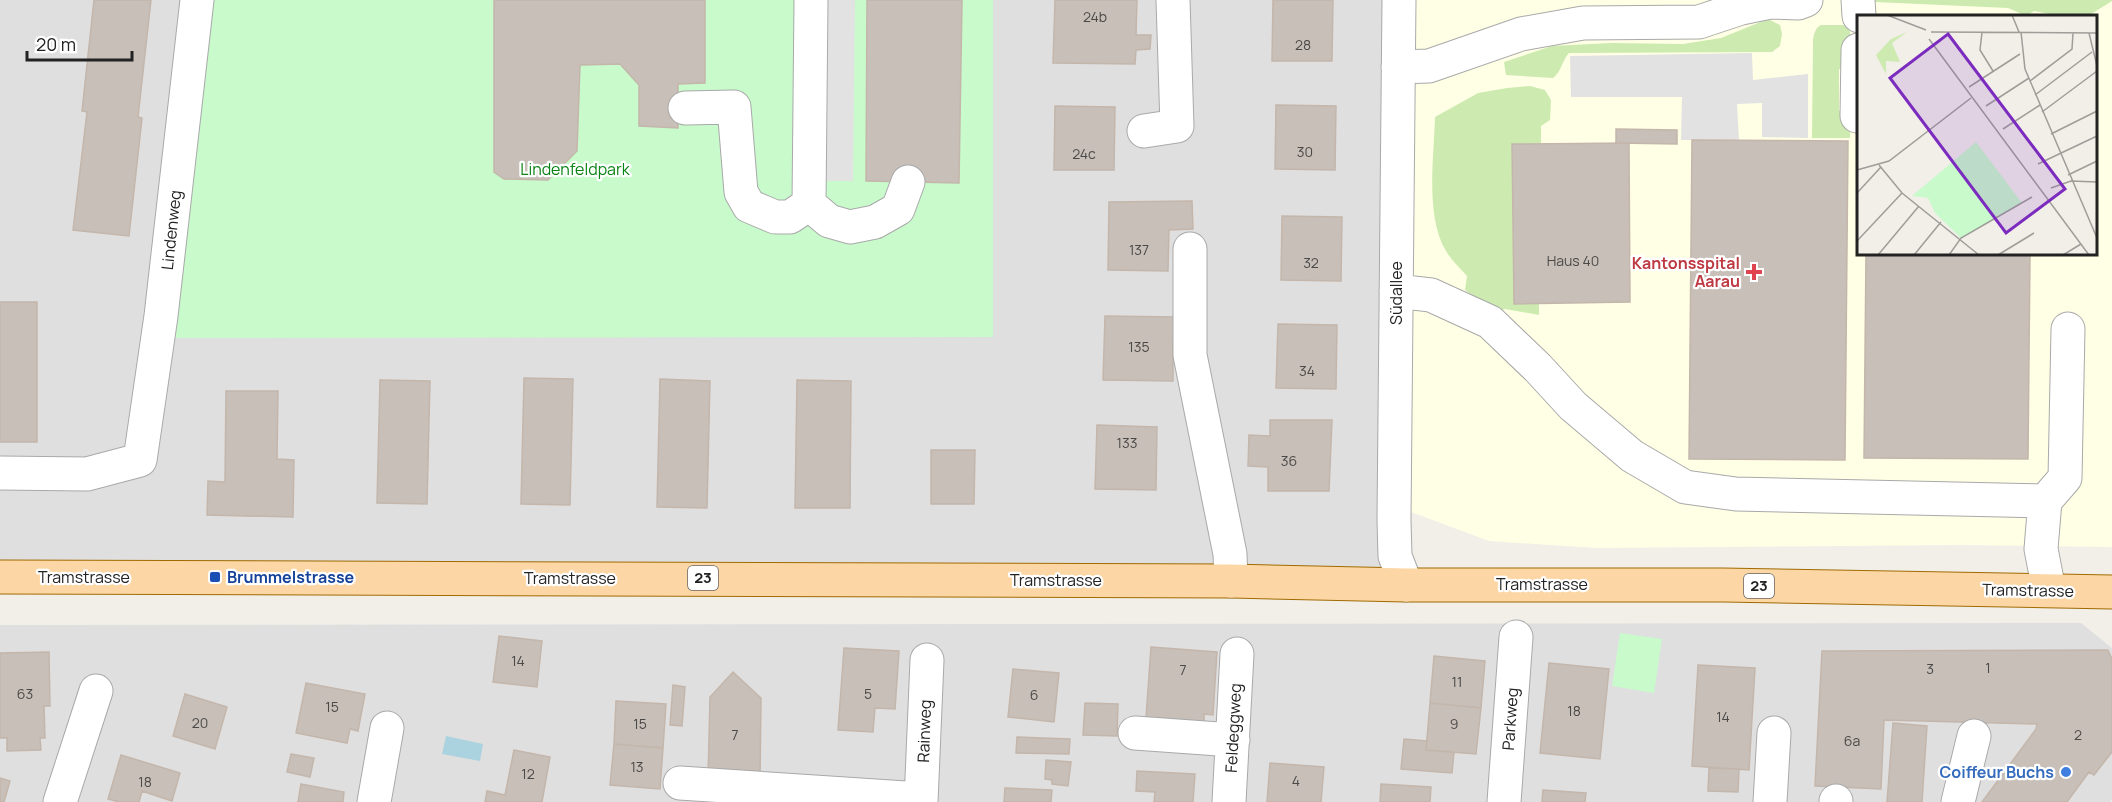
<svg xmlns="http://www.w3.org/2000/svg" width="2112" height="802" font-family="Manrope,sans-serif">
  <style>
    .residential { fill: #e0dfdf }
    .education { fill: #ffffe5; fill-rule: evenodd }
    .grass { fill: #cdebb0 }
    .park { fill: #c8facc }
    .parking { fill: #e2e2e2 }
    .water { fill: #aad3df }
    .building { fill: #c7bfb8; stroke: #c4b6ab; stroke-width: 1.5 }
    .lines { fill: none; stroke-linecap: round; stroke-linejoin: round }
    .minor-casing { stroke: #a9a9a9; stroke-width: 35 }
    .major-casing { stroke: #a06b00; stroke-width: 35 }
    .minor { stroke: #fff; stroke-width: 33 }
    .major { stroke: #fcd6a4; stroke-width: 33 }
    .health-dot { fill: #e0444e; stroke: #fff; stroke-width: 2 }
    .transit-dot { fill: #1a4fb4; stroke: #fff; stroke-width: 2 }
    .shop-dot { fill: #3f7fe0; stroke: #fff; stroke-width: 2 }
    .labels { text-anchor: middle; stroke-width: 4.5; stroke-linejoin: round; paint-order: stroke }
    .number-label { font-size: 14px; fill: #4b4948 }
    .shield { fill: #fff; stroke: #646464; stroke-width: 1.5 }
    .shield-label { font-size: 15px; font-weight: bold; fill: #222 }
    .park-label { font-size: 16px; fill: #0c8416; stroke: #fff }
    .street-label { font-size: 16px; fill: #222; stroke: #fff }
    .health-label { font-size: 16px; font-weight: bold; fill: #be3a42; stroke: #fff; text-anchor: end }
    .transit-label { font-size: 16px; font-weight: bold; fill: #164399; stroke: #fff; text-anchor: start }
    .shop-label { font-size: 16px; font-weight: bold; fill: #366cbe; stroke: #fff; text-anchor: end }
    .inset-road { fill: none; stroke: #9f9d99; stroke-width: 1.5 }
    .view { fill: #7b2cbf; fill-opacity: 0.15; stroke: #7b2cbf; stroke-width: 3 }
    .inset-edge { fill: none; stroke: #222; stroke-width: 3 }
  </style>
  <rect width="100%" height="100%" fill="#f2efe9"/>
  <path class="residential" d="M0,0H197L993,336V0H1399L1394,582L0,576Z
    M2081,623L2112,648V800L2110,802H0V625Z"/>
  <path class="education" d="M1399,0H2112V547L1962,545L1597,548L1489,541L1395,506ZM1858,16H2096V254H1858Z"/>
  <path class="grass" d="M1875,0H2112V1L2088,16H2061L2034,11L2026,16L2008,8L1875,2Z
    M1768,19L1780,25L1782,34L1780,46L1772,52L1569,53C1562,60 1562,71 1553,78L1506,75L1504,62L1552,46L1611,43L1683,44L1721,38Z
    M1821,25H1844L1850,31V69H1839V111H1851L1850,138H1812L1813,40C1814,34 1815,28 1821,25Z
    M1530,86L1545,90L1551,100L1550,120L1541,126V144L1512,145L1514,303H1539V315L1505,309L1494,313L1465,290L1467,276C1460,268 1451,260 1446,251C1425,216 1434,157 1435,117L1478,93L1507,88Z"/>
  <path class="park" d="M197,0H993V337L158,338Z
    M1620,633L1662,639L1654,693L1612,686Z"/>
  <path class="parking" d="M827,0H855L853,181H825Z
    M1752,53L1753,80L1808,74V138L1762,137V103L1737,104L1739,140H1681L1682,97H1571L1570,56Z"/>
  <path class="water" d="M446,736L483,744L480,761L442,754Z"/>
  <path class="building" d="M94,0H151L138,117L142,118L129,236L73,230L87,112L82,111Z
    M494,0H705V83L678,84V128L639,126V85L620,64L580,65L577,151L548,180L504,179L494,172Z
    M867,0H962L959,183L866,181Z
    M1055,0H1137L1136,35H1151L1150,49L1136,50L1135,64L1053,63Z
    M1273,0H1333L1332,61H1272Z
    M1276,105L1336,106L1335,170L1275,169Z
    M1055,106L1115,107L1114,170H1054Z
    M1616,129L1677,130V144L1616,143Z
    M1692,140L1848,141L1845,460L1689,459Z
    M1629,143L1630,302L1514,304L1512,144Z
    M1192,201L1193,229L1169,230L1168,271L1108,270L1109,202Z
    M1282,216L1342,217L1341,281L1281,280Z
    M1866,254H2030L2028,459L1864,458Z
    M0,302H37V442H0Z
    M1105,316L1174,317L1180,344L1173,343V381L1103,380Z
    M1278,324L1337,325L1336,389L1276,388Z
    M524,378L573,379L570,505L521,504Z
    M660,379L710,381L707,508L657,507Z
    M380,380L430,381L427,504L377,503Z
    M797,380L851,381L850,508H795Z
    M226,391H278L277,459L294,460L293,517L207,515L208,481L225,482Z
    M1270,420H1332L1329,491H1268V467L1248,466L1249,435L1270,436Z
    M1097,425L1157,427L1156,490L1095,489Z
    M931,450H975L974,504H931Z
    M499,636L542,641L537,687L493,682Z
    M1151,647L1217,652L1213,715L1204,714V722L1146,718Z
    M844,648L899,651L895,709L875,708L873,732L838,730Z
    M2108,650L2112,659V752L2094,775L2089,772L2067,802H1982L2036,729L2037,724L1884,720L1881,789L1815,786L1822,651Z
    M49,652L50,706H44L45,738H40L41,750L7,751V738H0V653Z
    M1434,656L1485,661L1481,708L1430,703Z
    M1549,663L1609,669L1600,759L1540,753Z
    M1698,665L1755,668L1749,770L1692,766Z
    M1013,669L1059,673L1054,722L1008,717Z
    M733,672L761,698L760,780L708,779L710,697Z
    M306,683L365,694L358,731L350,729L347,743L296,733Z
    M673,685L685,687L682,726L670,725Z
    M185,694L227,707L215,749L173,736Z
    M616,701L666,704L663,748L614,744Z
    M1085,703L1118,704L1117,736L1083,735Z
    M1430,703L1481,708L1476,754L1426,750Z
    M1893,723L1927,726L1922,802H1887Z
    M1017,737L1070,739L1069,754L1016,753Z
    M1404,739L1427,741L1426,750L1454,752L1452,773L1401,769Z
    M614,744L663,748L660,789L610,785Z
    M514,750L550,757L542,802H485L487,791L505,795Z
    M291,754L314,758L310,777L287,772Z
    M121,755L180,773L172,801L142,791L139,802H119L108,799Z
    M1046,760L1071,762L1068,786L1052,784V780L1045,779Z
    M1270,763L1324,767L1321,802H1267Z
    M1709,768L1739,769L1738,792L1708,791Z
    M1137,771L1195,774L1193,802H1154L1155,792L1136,791Z
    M0,778L10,781L4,802H0Z
    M301,784L344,792L343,802H298Z
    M1381,784L1431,787L1430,802H1380Z
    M1005,788L1052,790L1051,802H1004Z
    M1543,790L1586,793L1585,802H1542Z"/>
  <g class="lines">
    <g class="minor-casing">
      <path id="minor" d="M1399,0L1394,520L1395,556L1406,585
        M1858,0L1859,16
        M1398,67L1429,66L1521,34L1583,23L1699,22L1741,8L1770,2L1798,3L1806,0
        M685,108L734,107L741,192L749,206L775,217H790L809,204L811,0
        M1857,116L1858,50
        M1144,131L1177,126L1173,0
        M809,204L829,221L850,227L875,222L898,209L908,182
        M1190,249V355L1230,554L1231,581
        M1396,291L1431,295L1490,322L1538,368L1573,406L1632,456L1685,487L1736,494L2045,501
        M0,473L87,474L140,460L161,316L197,0
        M2049,590L2041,549L2045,501L2065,478L2068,329
        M1135,733L1233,740
        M680,783L921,799
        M60,802L96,691
        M374,802L387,728
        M921,802L927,660
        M1229,802L1237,654
        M1504,802L1516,637
        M1770,802L1774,733
        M1836,802V801
        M1958,802L1974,736"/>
    </g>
    <g class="major-casing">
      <path id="major" d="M0,577L1231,581L1406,585H1723L2112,592"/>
    </g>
    <use href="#minor" class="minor"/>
    <use href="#major" class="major"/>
  </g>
  <path class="health-dot" d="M1751 263h6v6h6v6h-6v6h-6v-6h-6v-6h6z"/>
  <rect class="transit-dot" x="209" y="571" width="12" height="12" rx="3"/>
  <circle class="shop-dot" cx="2066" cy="772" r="6"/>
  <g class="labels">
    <g class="number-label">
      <text x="1095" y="22">24b</text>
      <text x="1303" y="50">28</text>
      <text x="1305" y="157">30</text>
      <text x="1084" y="159">24c</text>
      <text x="1139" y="255">137</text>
      <text x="1573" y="266">Haus 40</text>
      <text x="1311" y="268">32</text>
      <text x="1139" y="352">135</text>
      <text x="1307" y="376">34</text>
      <text x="1127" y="448">133</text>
      <text x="1289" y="466">36</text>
      <text x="518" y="666">14</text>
      <text x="1988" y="673">1</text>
      <text x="1930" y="674">3</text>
      <text x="1183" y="675">7</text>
      <text x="1457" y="687">11</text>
      <text x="25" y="699">63</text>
      <text x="868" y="699">5</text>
      <text x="1034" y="700">6</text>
      <text x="332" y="712">15</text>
      <text x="1574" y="716">18</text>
      <text x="1723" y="722">14</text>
      <text x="200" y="728">20</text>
      <text x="640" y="729">15</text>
      <text x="1454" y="729">9</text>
      <text x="735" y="740">7</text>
      <text x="2078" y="740">2</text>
      <text x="1852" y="746">6a</text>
      <text x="637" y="772">13</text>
      <text x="528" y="779">12</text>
      <text x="1296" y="786">4</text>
      <text x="145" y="787">18</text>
    </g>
    <g class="shield">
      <rect x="688" y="566" width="30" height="24" rx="4.5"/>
      <rect x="1744" y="574" width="30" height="24" rx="4.5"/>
    </g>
    <g class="shield-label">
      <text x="703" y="583">23</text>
      <text x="1759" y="591">23</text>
    </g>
    <g class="park-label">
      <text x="575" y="175">Lindenfeldpark</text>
    </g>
    <g class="street-label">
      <text transform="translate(171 230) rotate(-84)" y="6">Lindenweg</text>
      <text transform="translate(1396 293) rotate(-90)" y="6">Südallee</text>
      <text x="84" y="583">Tramstrasse</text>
      <text x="570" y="584">Tramstrasse</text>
      <text x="1056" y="586">Tramstrasse</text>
      <text x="1542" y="590">Tramstrasse</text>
      <text transform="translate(2028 590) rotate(1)" y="6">Tramstrasse</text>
      <text transform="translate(1510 719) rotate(-86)" y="6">Parkweg</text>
      <text transform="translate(1233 728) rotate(-87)" y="6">Feldeggweg</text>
      <text transform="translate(924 731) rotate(-88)" y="6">Rainweg</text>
    </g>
    <g class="health-label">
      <text x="1740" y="269">Kantonsspital<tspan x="1740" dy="18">Aarau</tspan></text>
    </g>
    <g class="transit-label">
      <text x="227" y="583">Brummelstrasse</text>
    </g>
    <g class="shop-label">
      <text x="2054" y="778">Coiffeur Buchs</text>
    </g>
  </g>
  <g transform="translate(1857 15)">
    <rect width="240" height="240" fill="#f2efe9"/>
    <path d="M50,17L35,28L43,47L29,46V59L19,40L34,24Z" fill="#cdebb0"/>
    <path d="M119,127L165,188L104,223L78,198L71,183L55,181Z" fill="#c8facc"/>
    <path class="inset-road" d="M30,0L69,15M155,0L162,17M74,17L240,18M125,17L123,35L136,56M164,17L168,54L240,223M232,18L240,51M72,24L232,240M173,66L215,34L216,18M112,72L163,39M178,80L235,37M129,91L172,63M185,97L240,56M146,114L183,90M194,119L240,96M181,149L240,121M22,150L45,178L122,240M0,155L32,146L114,83M211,160L240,146M194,173L214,166L240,167M0,178L24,152M0,226L45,178M21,240L62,191M57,240L84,207M92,240L104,223L175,182M141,240L177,218M206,240L224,229"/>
    <path class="view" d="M91,19L208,174L149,218L33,63Z"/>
    <rect width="240" height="240" class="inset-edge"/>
  </g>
  <path d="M27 51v9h105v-9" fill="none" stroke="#222222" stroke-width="3"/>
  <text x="36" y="51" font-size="18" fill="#222222" stroke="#ffffff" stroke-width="4.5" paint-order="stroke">20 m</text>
</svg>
